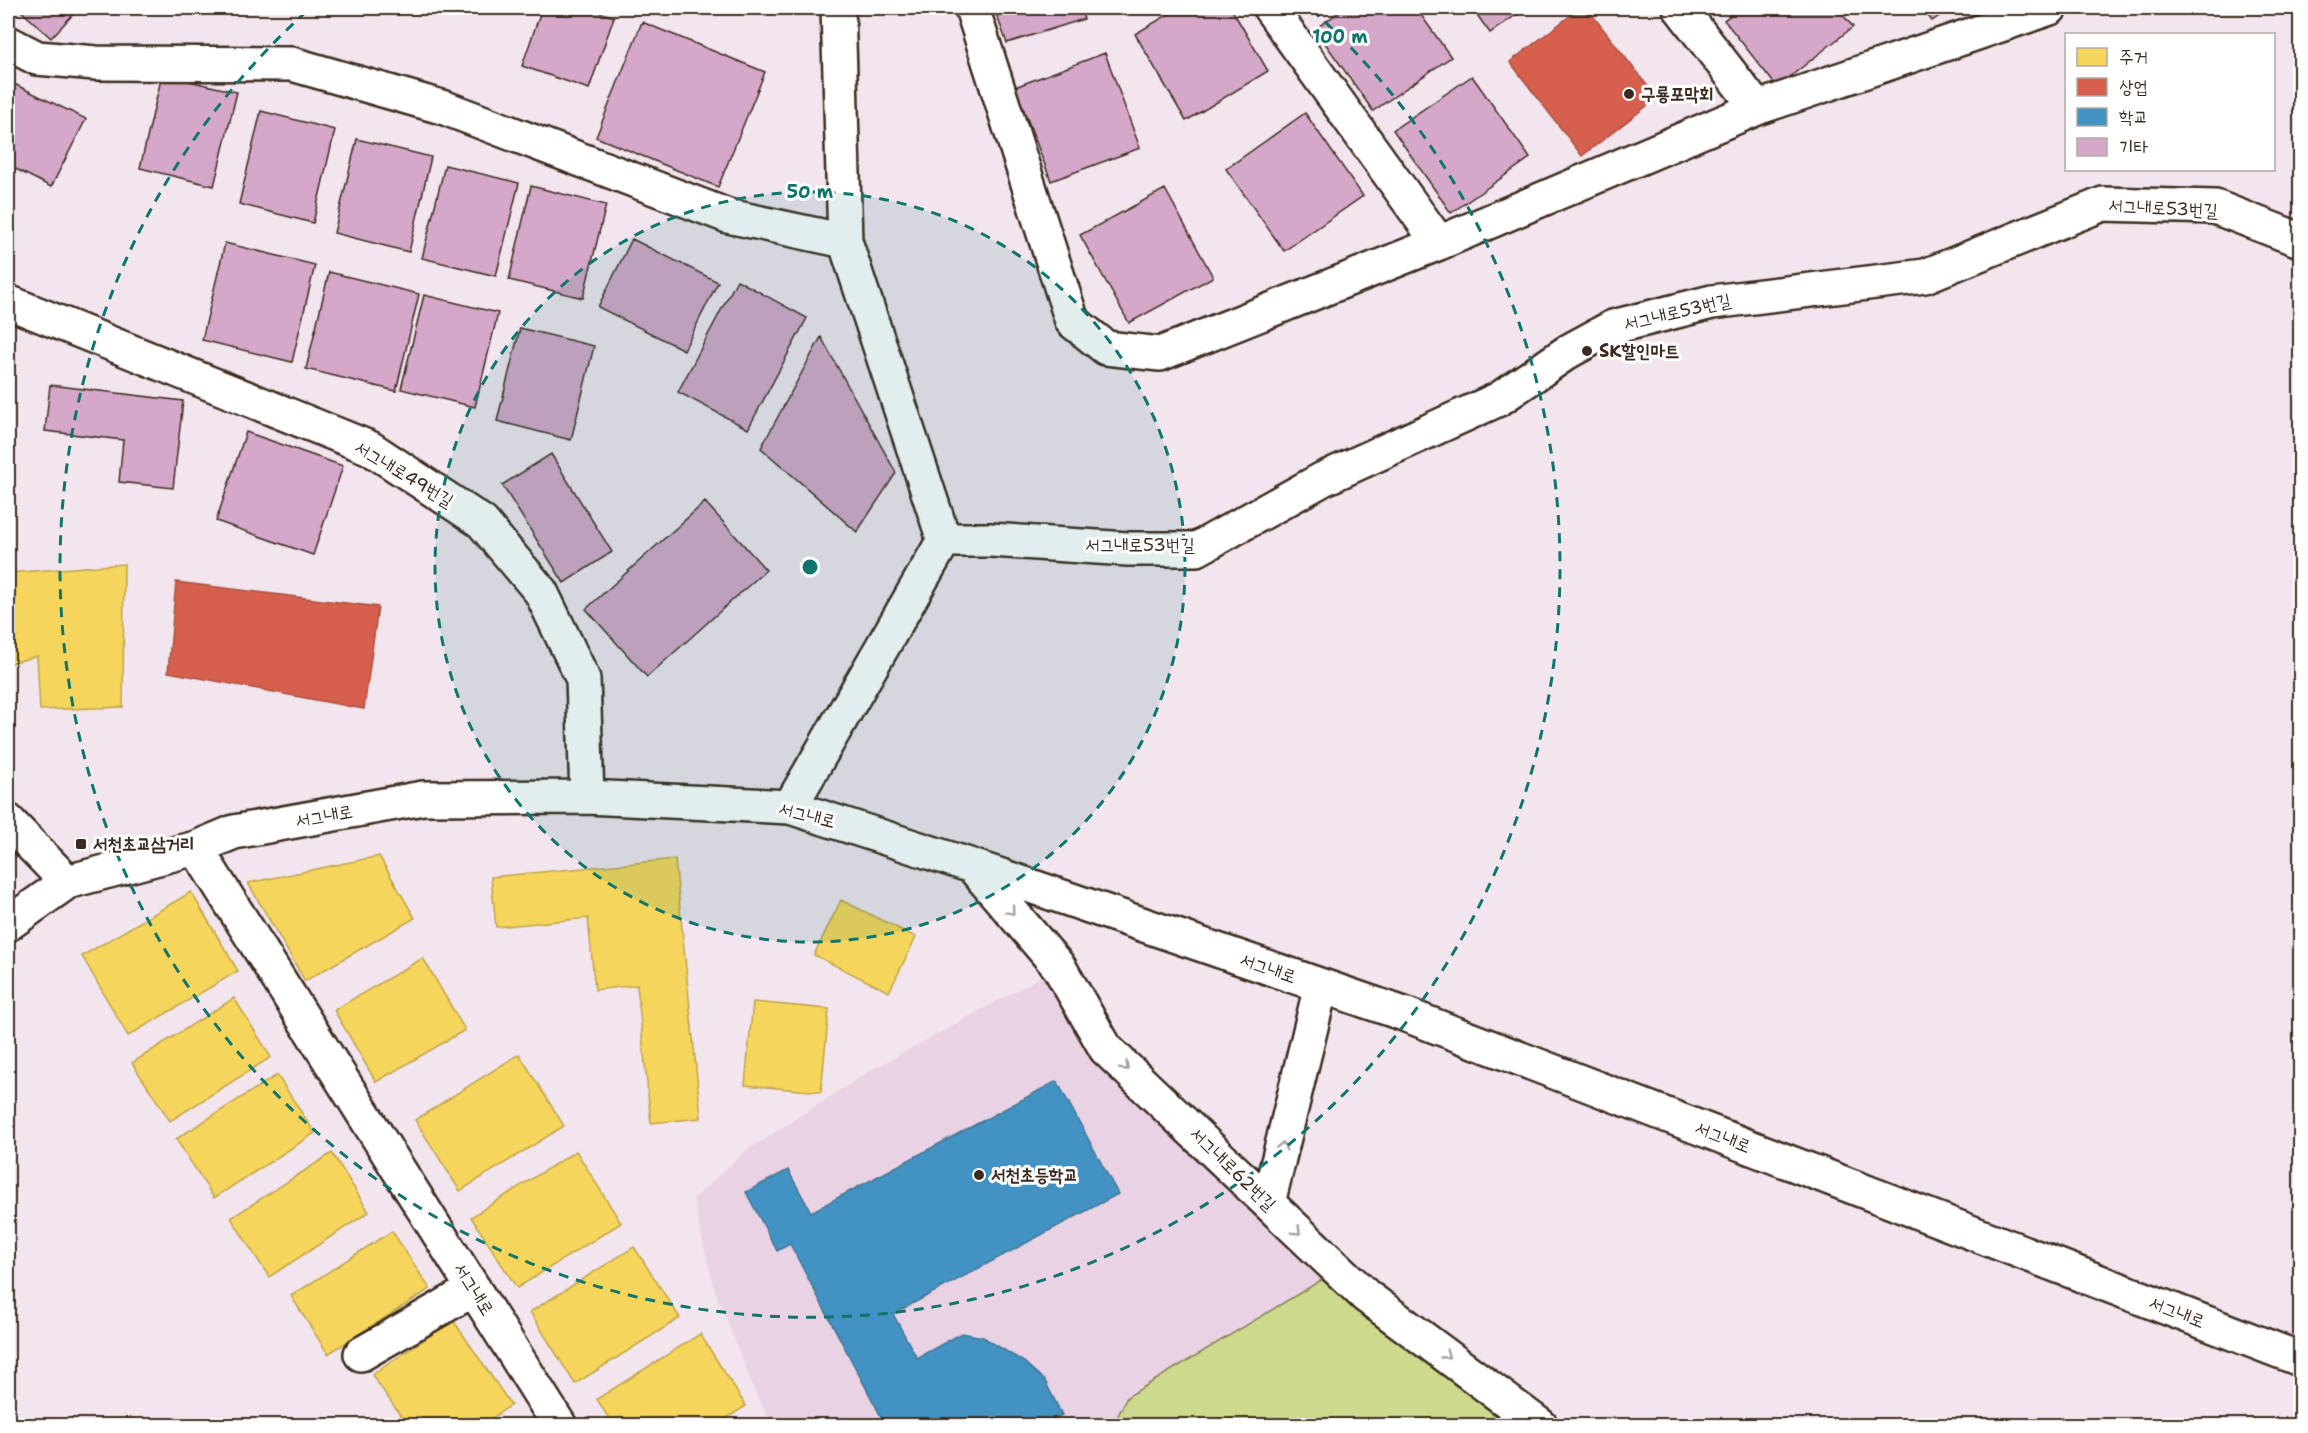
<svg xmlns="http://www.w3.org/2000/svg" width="2308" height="1433" font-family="'Shantell Sans','Poor Story',sans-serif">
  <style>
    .built { fill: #e9d2e3 }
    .green { fill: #cdd98c; stroke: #848255; stroke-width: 1.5 }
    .homes { fill: #f6d55c; stroke: #bea249; stroke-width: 1.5 }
    .shops { fill: #d6604d; stroke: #a8503f; stroke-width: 1.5 }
    .schools { fill: #4393c3; stroke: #417492; stroke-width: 1.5 }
    .building { fill: #d5a7c8; stroke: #3b2a1e; stroke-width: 1.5 }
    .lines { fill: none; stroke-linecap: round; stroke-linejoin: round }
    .minor-casing { stroke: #3b2a1e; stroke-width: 38 }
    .minor { stroke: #fff; stroke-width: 33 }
    .oneway { stroke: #a79f9a }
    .ring { fill: none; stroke: #0f766e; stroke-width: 3; stroke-dasharray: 10 8 }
    .poi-dot { fill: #3b2a1e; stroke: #fff; stroke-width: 2 }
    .labels { text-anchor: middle; stroke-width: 6; stroke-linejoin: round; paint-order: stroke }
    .poi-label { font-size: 18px; font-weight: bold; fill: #3b2a1e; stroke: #fff; text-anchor: start }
    .street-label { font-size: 18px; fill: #3b2a1e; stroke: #fff }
    .centre { fill: #0f766e; stroke: #fff; stroke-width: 3 }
    .ring-label { font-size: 18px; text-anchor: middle; font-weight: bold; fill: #0f766e; stroke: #fff; stroke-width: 6; stroke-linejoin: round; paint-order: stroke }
  </style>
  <rect width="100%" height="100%" fill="#f2e5ee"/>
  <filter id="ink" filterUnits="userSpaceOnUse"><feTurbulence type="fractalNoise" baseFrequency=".0167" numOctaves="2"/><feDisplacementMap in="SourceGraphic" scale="12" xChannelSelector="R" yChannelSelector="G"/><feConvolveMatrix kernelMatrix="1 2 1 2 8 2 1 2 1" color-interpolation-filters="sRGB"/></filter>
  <g filter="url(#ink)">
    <path class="built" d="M1059,967L1106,1049L1520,1425H772L755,1392L714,1288L693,1199L746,1151L870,1071Z"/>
    <path class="green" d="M1338,1270L1520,1426H1113L1127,1397Z"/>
    <path class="homes" d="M124,564L123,707L40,710L37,656L8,664V573Z
      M379,856L415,918L305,981L248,883Z
      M675,859L701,1118L651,1123L637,985L595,990L588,918L496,927L491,877Z
      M191,892L238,971L128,1036L82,956Z
      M841,900L916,937L889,992L814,955Z
      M423,958L465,1030L376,1082L334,1010Z
      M234,998L271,1057L170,1121L132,1063Z
      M753,1002L829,1009L821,1092L745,1085Z
      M519,1054L564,1126L460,1191L415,1120Z
      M277,1075L315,1133L214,1198L176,1139Z
      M576,1151L621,1223L517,1288L471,1217Z
      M332,1153L369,1212L269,1277L231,1218Z
      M392,1231L430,1289L328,1354L291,1296Z
      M634,1247L680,1318L575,1384L530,1312Z
      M453,1320L511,1405L480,1426H408L372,1375Z
      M700,1334L746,1406L714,1426H613L597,1399Z"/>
    <path class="shops" d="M1580,8H1587L1657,98L1582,156L1510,62Z
      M176,582L378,607L364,709L168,672Z"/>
    <path class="schools" d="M1057,1081L1118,1194L893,1314L917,1358L962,1333L983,1337L1024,1362L1045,1381L1062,1415L1042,1426H886L790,1244L777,1251L746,1192L788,1170L811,1212Z"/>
    <path class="building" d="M18,8H79L51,38Z
      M542,8H587L614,17L589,89L522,66Z
      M994,8H1080L1084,19L1007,43Z
      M1179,8H1231L1268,71L1186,121L1135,34Z
      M1345,8H1416L1451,57L1373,111L1315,29Z
      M1472,8H1526L1490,33Z
      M1740,8H1837L1853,27L1777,87L1724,20Z
      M1922,8H1951L1932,21Z
      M642,22L765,72L718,187L596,137Z
      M1105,53L1140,148L1051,181L1015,87Z
      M162,75L237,92L214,186L140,168Z
      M1472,76L1530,158L1451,213L1393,130Z
      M8,81L86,119L51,187L8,165Z
      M261,111L335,130L313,223L239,204Z
      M1305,113L1363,196L1284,251L1226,169Z
      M357,139L431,157L409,252L334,233Z
      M445,165L519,183L496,276L422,258Z
      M531,186L606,205L583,298L509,280Z
      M1165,189L1213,277L1129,323L1080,235Z
      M632,239L718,282L684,350L598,307Z
      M225,243L315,265L292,362L202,340Z
      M329,272L419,294L396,391L306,369Z
      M737,280L807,318L748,429L678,392Z
      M424,295L498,313L475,407L401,389Z
      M520,328L594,346L571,440L497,421Z
      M821,337L896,473L857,532L761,448Z
      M50,385L183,401L173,488L119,482L123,440L45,431Z
      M246,432L343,466L313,555L216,521Z
      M551,454L612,552L564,583L502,485Z
      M705,502L766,570L647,677L586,609Z"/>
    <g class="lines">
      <g class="minor-casing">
        <path id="minor" d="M972,8L1072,321L1106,348L1160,354L1439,243
          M1270,8L1439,243L1757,108L1680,8
          M8,43L37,58L96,63L292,64L445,108L728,216L845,241
          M1757,108L2050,8
          M8,302L370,448L482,522L541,592L583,679L587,797
          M944,540H991L1128,549H1197L1323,479L1499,399L1569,351L1613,327L1712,302L1925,276L2103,204L2215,207L2300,240
          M790,807L944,540L845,241L838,8
          M8,821L67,882
          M196,848L560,1426
          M974,868L1059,967L1106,1049L1366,1296L1541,1426
          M8,924L67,882L196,848L234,832L423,798L587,797L790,807L972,866L1404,1014L2300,1359
          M1268,1203L1321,986
          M361,1354L474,1289"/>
      </g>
      <use href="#minor" class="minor"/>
    </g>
    <defs><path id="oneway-chevron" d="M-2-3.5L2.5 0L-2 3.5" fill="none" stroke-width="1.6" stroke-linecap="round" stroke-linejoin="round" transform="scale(1.5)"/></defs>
    <g class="oneway">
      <use href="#oneway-chevron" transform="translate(1011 911) rotate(49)"/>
      <use href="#oneway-chevron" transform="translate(1125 1067) rotate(44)"/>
      <use href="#oneway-chevron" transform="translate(1282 1146) rotate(-76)"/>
      <use href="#oneway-chevron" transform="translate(1297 1231) rotate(44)"/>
      <use href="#oneway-chevron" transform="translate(1446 1355) rotate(36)"/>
    </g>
  </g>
  <circle cx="810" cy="567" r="375" fill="#0f766e" fill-opacity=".12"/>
  <g class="ring">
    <circle cx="810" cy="567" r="375"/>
    <path d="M1312 10A750 750 0 1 1 308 10"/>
  </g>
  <g class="poi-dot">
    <circle cx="1629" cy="94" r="6"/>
    <circle cx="1587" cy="351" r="6"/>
    <rect x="75" y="838" width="12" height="12" rx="3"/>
    <circle cx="979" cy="1175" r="6"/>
  </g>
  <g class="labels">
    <g class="poi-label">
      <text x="1641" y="100">구룡포막회</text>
      <text x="1599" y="357">SK할인마트</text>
      <text x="93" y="850">서천초교삼거리</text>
      <text x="991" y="1181">서천초등학교</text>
    </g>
    <g class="street-label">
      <text transform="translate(2163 208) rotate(3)" y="6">서그내로53번길</text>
      <text transform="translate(1677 312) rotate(-13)" y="6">서그내로53번길</text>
      <text transform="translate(404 474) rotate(31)" y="6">서그내로49번길</text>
      <text x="1140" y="551">서그내로53번길</text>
      <text transform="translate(807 815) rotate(14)" y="6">서그내로</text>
      <text transform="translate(324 816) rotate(-10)" y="6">서그내로</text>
      <text transform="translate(1268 968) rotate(19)" y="6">서그내로</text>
      <text transform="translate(1723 1137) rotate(21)" y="6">서그내로</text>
      <text transform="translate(1233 1169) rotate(44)" y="6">서그내로62번길</text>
      <text transform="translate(474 1289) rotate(58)" y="6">서그내로</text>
      <text transform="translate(2177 1312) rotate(21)" y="6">서그내로</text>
    </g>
  </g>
  <circle cx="810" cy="567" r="9" class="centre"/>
  <g class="ring-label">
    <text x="1340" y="43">100 m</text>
    <text x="810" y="198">50 m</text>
  </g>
  <rect width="2308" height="1433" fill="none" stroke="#fff" stroke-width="30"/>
  <rect x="15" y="15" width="2278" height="1403" fill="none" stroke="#3b2a1e" stroke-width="2" filter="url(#ink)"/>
  <rect x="2065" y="33" width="210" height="138" fill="#ffffff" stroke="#b1aaa5" stroke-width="1.5"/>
  <rect x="2077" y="48" width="30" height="18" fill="#f6d55c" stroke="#b1aaa5" stroke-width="1.5"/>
  <text x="2119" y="63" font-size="18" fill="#3b2a1e">주거</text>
  <rect x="2077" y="78" width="30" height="18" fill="#d6604d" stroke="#b1aaa5" stroke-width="1.5"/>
  <text x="2119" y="93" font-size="18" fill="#3b2a1e">상업</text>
  <rect x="2077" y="108" width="30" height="18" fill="#4393c3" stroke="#b1aaa5" stroke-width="1.5"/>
  <text x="2119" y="123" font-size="18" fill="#3b2a1e">학교</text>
  <rect x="2077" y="138" width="30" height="18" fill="#d5a7c8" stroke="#b1aaa5" stroke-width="1.5"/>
  <text x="2119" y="153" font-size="18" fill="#3b2a1e">기타</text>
</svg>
